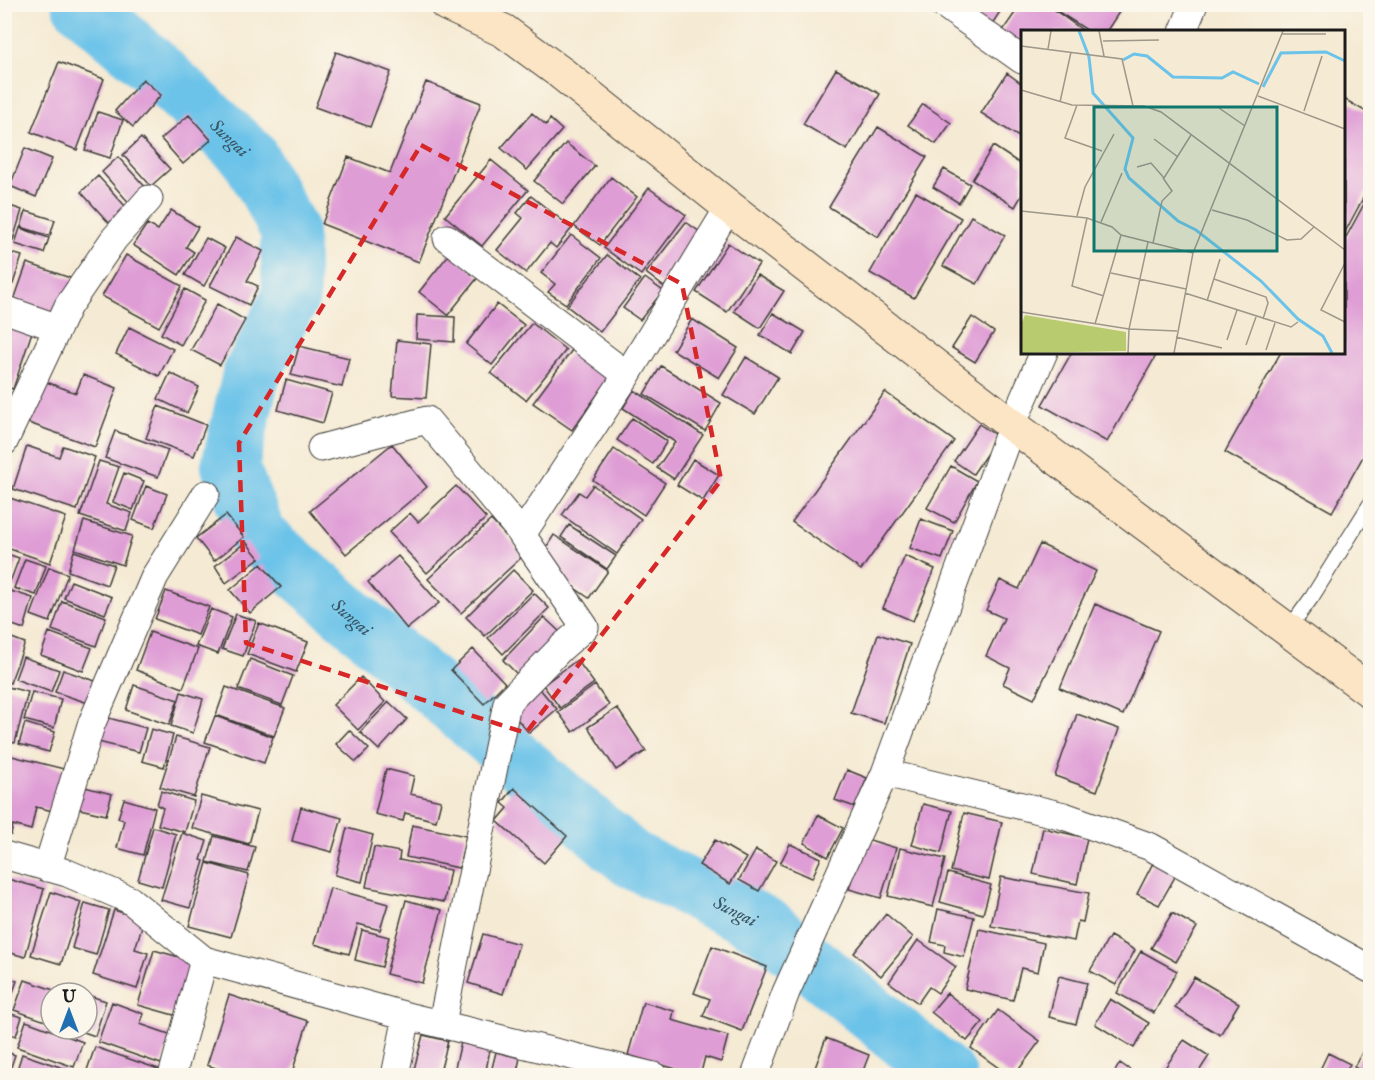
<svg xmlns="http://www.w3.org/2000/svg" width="1375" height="1080" font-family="'IM FELL English',serif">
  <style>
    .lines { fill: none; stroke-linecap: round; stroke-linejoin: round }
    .river { stroke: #6cc3e9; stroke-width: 58 }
    .building { fill: #df9dd5 }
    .lane-casing { stroke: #3d3b37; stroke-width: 16 }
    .street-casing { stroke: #3d3b37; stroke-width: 29 }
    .secondary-casing { stroke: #3d3b37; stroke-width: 35 }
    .lane { stroke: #fff; stroke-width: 14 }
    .street { stroke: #fff; stroke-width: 27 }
    .secondary { stroke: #fce5c4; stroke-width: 33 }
    .marked { fill: none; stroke: #d62828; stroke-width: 4.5; stroke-dasharray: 12 8; stroke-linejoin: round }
    .labels { text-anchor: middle; stroke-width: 5; stroke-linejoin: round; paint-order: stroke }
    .water-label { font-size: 18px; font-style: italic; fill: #385664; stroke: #fbf7ec }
    .inset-river { fill: none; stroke: #6cc3e9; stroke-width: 3 }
    .inset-road { fill: none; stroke: #9e988a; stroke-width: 1.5 }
    .view { fill: #0f766e; fill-opacity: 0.15; stroke: #0f766e; stroke-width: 3 }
    .inset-edge { fill: none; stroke: #1c1c1c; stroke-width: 3 }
  </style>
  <rect width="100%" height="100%" fill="#fbf7ec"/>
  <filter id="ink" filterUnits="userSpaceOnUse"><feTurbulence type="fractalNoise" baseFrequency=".0167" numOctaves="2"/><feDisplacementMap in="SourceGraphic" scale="12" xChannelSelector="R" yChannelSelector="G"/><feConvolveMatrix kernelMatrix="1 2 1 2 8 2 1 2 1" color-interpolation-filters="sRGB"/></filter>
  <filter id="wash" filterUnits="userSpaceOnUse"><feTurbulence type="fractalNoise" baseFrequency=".008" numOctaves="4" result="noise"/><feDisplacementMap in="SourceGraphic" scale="24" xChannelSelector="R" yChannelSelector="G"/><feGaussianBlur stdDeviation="1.35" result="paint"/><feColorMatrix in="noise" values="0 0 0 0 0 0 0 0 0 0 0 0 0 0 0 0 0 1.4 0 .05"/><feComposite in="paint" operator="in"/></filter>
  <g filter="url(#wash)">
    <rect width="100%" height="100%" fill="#f5ead3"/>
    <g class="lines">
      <path class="river" id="s1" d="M81,4L144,58L249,156L289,230L291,296L251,375L230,466L258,536L631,859L767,927L948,1076"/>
    </g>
    <g id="blocks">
      <path class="building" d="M969,4H1005L990,27L965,11Z
        M1021,4H1046L1085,32H1022V57L997,39Z
        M1061,4H1121L1123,6L1106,32H1090L1057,11Z
        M336,52L391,72L370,127L315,107Z
        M59,62L104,79L77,150L31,132Z
        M836,69L880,94L847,150L803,124Z
        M1007,73L1022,84V139L981,113Z
        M143,79L161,95L133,127L115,111Z
        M426,82L481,103L419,262L322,224L348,157L390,173Z
        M1344,99L1370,114V185L1344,234Z
        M923,104L951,123L936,144L908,125Z
        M98,112L123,120L110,158L85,150Z
        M532,113L546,125L550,119L562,130L527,170L501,148Z
        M189,115L211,140L183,164L161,139Z
        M878,127L927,157L878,237L829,207Z
        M141,138L170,169L151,186L123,155Z
        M566,143L595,166L563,204L534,181Z
        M993,146L1022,165V195L1015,207L972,180Z
        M25,148L52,159L36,197L10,186Z
        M118,157L148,190L131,205L102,172Z
        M491,160L528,190L482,246L445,216Z
        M944,169L970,184L959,203L933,187Z
        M98,176L126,207L109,223L81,192Z
        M611,177L637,197L600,245L574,226Z
        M649,188L686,215L641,275L604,248Z
        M916,192L961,218L914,298L870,273Z
        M1370,193V444L1332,512L1225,452L1281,352H1344V241Z
        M531,196L572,228L556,248L550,243L526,273L497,250L523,218L517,213Z
        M4,204L22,210L13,240L4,237Z
        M171,210L198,227L186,247L194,252L179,275L133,245L147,224L158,230Z
        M26,211L55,220L50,236L21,227Z
        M971,216L1005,235L977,284L943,266Z
        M686,222L704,235L664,287L646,273Z
        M20,228L49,238L44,253L15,244Z
        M571,235L601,258L566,304L548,292L555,284L541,273Z
        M236,237L263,251L247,281L258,286L249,305L210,286Z
        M206,238L225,248L204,286L185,275Z
        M728,243L759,264L727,312L696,292Z
        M4,251L22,256L13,284L4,281Z
        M450,253L479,276L448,315L419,292Z
        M126,255L182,286L159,327L102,296Z
        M607,255L640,280L600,332L567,306Z
        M27,263L76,280L64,317L14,300Z
        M757,275L784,291L760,328L734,311Z
        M645,278L663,291L640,320L623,308Z
        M185,289L205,300L181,345L161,334Z
        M217,304L245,320L220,365L191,350Z
        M497,304L524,325L492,365L466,344Z
        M773,313L805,332L792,354L760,335Z
        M417,315L455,317L454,342L416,339Z
        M4,316L34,326L13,389L4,386Z
        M972,317L994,332L975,362L952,348Z
        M692,319L738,348L719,378L673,350Z
        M532,323L566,350L526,400L491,373Z
        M129,327L173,349L159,376L116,354Z
        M397,340L431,344L426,398L392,396Z
        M299,346L349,358L342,387L291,375Z
        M572,350L610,377L572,430L533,403Z
        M1072,352H1158L1107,442L1042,405Z
        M746,357L778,377L755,414L723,395Z
        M661,366L721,403L705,431L644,394Z
        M170,373L199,387L187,413L158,399Z
        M83,375L117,388L95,447L26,422L41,380L76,393Z
        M286,380L332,393L323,423L278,410Z
        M634,390L703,435L674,479L657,468L675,442L623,408Z
        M885,392L954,441L861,570L792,522Z
        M158,406L206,425L194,456L146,438Z
        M632,418L667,441L653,464L617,440Z
        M979,424L998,437L973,474L954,461Z
        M115,431L168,450L158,477L105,458Z
        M392,444L427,487L346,554L310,511Z
        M27,446L59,457L63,446L95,457L77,510L13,489Z
        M614,449L665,483L644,515L593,480Z
        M693,459L719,475L703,501L677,485Z
        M99,461L119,467L106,504L132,513L126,531L80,516Z
        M951,466L977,481L954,522L927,508Z
        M124,473L144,481L133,510L113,502Z
        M593,485L641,519L617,554L562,515L579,492L585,496Z
        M146,486L167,494L154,528L133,520Z
        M456,486L486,518L427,573L389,532L410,513L418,522Z
        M4,496L66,517L50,563L4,547Z
        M226,515L244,537L214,561L196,538Z
        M921,519L953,531L942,559L910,548Z
        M491,520L524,555L461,613L428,579Z
        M84,521L132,536L123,565L75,549Z
        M569,525L616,556L607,569L561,537Z
        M554,535L608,571L589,598L537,562Z
        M246,542L259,558L226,583L215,566Z
        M1040,544L1096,571L1034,699L1003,684L1010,668L986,656L1004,618L986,610L1000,580L1019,589Z
        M74,551L114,565L107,585L68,571Z
        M4,553L19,558L9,585L4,584Z
        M398,556L439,603L407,629L368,582Z
        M905,556L935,569L913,621L883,608Z
        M25,559L46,566L36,595L14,588Z
        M261,564L281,587L250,613L230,590Z
        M49,567L68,574L50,622L31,615Z
        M513,570L533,590L485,636L466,617Z
        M71,581L112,597L105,614L64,598Z
        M4,589L33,598L24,629L4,622Z
        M166,591L209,607L198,635L155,619Z
        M534,593L549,608L503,654L488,638Z
        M62,601L106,617L96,646L52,630Z
        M1095,604L1159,631L1123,715L1060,688Z
        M211,609L232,617L218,654L196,646Z
        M236,614L256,621L243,656L222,649Z
        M544,617L562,634L520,677L503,660Z
        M259,623L308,642L296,672L247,654Z
        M49,632L92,648L83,671L41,655Z
        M150,632L198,649L183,688L136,670Z
        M878,634L910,644L884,723L851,713Z
        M4,635L25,643L10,683L4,681Z
        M473,649L505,683L484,704L451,670Z
        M23,657L59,670L51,692L15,679Z
        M250,659L293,676L282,705L238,689Z
        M577,660L594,683L560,708L543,685Z
        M63,670L98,682L91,704L55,692Z
        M361,677L385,702L358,730L333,705Z
        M134,685L178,700L169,725L126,710Z
        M595,685L609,705L573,732L558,712Z
        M4,686L28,692L15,743L4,741Z
        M226,687L285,708L274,736L216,715Z
        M539,688L557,709L529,733L511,712Z
        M32,692L61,699L54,728L24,720Z
        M181,692L203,699L193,733L171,726Z
        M389,702L407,719L379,750L360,732Z
        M617,708L646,751L616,770L588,727Z
        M1077,714L1119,729L1097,791L1055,776Z
        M215,716L273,737L264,763L205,742Z
        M105,717L146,728L139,752L98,742Z
        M25,723L55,732L49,752L19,744Z
        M151,729L173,735L164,767L142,761Z
        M349,730L369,749L356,762L336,744Z
        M176,737L210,747L194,797L160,787Z
        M4,754L68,770L57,812L36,807L31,830L13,825L11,835L4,833Z
        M386,769L414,776L410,794L441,801L436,821L405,813L403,821L375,814Z
        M847,770L867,778L855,807L835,800Z
        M77,785L112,794L106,815L71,807Z
        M514,788L567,836L544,863L497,821L508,808L502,803Z
        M161,791L194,801L185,832L158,825L163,808L157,805Z
        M201,796L258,811L249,844L192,828Z
        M124,799L155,808L143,855L117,848L124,820L118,818Z
        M923,804L952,811L941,853L912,845Z
        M301,807L342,818L332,852L292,841Z
        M964,813L1002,822L989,880L951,871Z
        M818,815L843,828L828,857L804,843Z
        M412,825L466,836L459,868L406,857Z
        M153,827L176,834L162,887L138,880Z
        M347,828L373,835L362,882L335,875Z
        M1043,828L1087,838L1077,884L1033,874Z
        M182,833L207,841L201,860L204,861L190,908L161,900Z
        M214,836L255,847L248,872L207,862Z
        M863,838L896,848L881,898L849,889Z
        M715,840L746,858L730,884L699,865Z
        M790,844L821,858L812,878L780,864Z
        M374,847L400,852L399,860L450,870L444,902L366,887Z
        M900,848L945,859L933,907L888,896Z
        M756,850L776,861L759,891L739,880Z
        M207,863L249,875L231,937L189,926Z
        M1153,863L1176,875L1159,905L1137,894Z
        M948,873L991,885L983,914L940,902Z
        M1001,877L1089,893L1083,922L1078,921L1074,941L991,926Z
        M4,878L44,889L25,957L4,951Z
        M330,888L388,904L380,930L358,924L349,954L314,944Z
        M51,892L81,902L61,964L31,955Z
        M406,900L442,910L422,983L386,974Z
        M85,903L109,910L96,955L72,948Z
        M938,909L974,917L964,957L944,952L945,945L931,942Z
        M114,910L144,920L135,949L148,953L137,989L93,975Z
        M1172,913L1197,927L1176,962L1151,948Z
        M886,914L913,937L881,976L854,953Z
        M979,929L1044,943L1038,972L1021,968L1013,1000L965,989Z
        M362,930L389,937L382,967L355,960Z
        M483,934L519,944L503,994L468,983Z
        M1110,936L1135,950L1116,985L1090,971Z
        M918,940L956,967L938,993L929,987L918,1003L889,982Z
        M712,946L767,967L742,1031L703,1016L710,999L694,993Z
        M154,950L197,962L181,1017L138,1005Z
        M1141,951L1177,971L1154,1013L1117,993Z
        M1059,976L1087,983L1076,1024L1049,1017Z
        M4,977L17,981L8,1006L4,1005Z
        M1194,977L1239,1003L1220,1035L1175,1008Z
        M25,980L62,993H51V1023L14,1010Z
        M947,993L983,1022L967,1041L931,1012Z
        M87,995L106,1001L95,1036L75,1029H87Z
        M229,995L308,1021L291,1076H239L207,1065Z
        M1110,999L1149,1023L1134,1048L1095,1024Z
        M112,1002L144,1014L140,1024L172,1035L161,1064L98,1042Z
        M643,1002L674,1011L672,1020L728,1036L721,1062L705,1057L700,1076L628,1055Z
        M998,1010L1040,1041L1014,1076H1010L971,1048Z
        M4,1012L22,1017L16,1036L4,1032Z
        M26,1021L83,1042L74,1067L17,1047Z
        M423,1035L448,1041L439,1076H425L413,1073Z
        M826,1038L869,1055L861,1076H812Z
        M1370,1038V1076L1354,1067Z
        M1184,1040L1209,1056L1196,1076H1167L1162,1072Z
        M461,1042L490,1049L485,1076H453Z
        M95,1047L164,1071L162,1076H85Z
        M4,1051L15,1055L8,1076H4Z
        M496,1052L520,1058L516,1076H490Z
        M1328,1053L1350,1064L1344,1076H1317Z
        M22,1054L66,1069L64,1076H15Z
        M1120,1063L1139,1076H1112Z"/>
    </g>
  </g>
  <g filter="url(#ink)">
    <use href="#blocks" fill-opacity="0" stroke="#3d3b37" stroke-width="1.5"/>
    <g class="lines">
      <g class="lane-casing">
        <path id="lane" d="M1288,630L1312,597L1370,504"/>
      </g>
      <g class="street-casing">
        <path id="street" d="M943,4L1022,60
          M1183,32L1194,4
          M447,238L627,375
          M4,309L58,328
          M4,442L68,306L114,239L149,199
          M321,448L427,420L518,529L525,530L627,375L729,207
          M885,773L1064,816L1151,847L1370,969
          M4,855L67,873L130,900L204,960L407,1016L654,1076
          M47,868L91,725L155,576L206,494
          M442,1023L507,703L561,648L585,627L518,529
          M172,1076L204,960
          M395,1076L407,1016
          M755,1076L786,992L885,773L1012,425L1044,352"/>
      </g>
      <g class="secondary-casing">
        <path id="secondary" d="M446,4L504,31L561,73L729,207L1012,425L1370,691"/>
      </g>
      <use href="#lane" class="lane"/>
      <use href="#street" class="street"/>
      <use href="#secondary" class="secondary"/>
    </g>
  </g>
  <path class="marked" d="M421,145L682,284L721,480L526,733L246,643L239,443Z"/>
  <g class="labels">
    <g class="water-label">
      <text dy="6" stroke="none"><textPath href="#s1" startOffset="200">Sungai</textPath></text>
      <text dy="6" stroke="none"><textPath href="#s1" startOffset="758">Sungai</textPath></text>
      <text dy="6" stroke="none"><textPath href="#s1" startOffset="1244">Sungai</textPath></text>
    </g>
  </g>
  <g transform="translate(1021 30)">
    <rect width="324" height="324" fill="#f5ead3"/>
    <path d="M4,285L105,302V321L0,323V295Z" fill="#b8cc6f"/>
    <path class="inset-river" d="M58,1L68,27L72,63L112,108L104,139L108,148L157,191L175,200L240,251L277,289L302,306L311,323M102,30L113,24L126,26L152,47L201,48L212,42L238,54M242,57L260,23L305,22L324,31"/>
    <path class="inset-road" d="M78,1L83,26M261,4H305M82,11L138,10M0,16L101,29L112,76M27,19L30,1M0,60L51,75L123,76L140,82L324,220M237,66L324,99M39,72L50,22M56,75L44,108L81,121M198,78L224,96M283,81L301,26M133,109L157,127M116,137L130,133L143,148L170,105M191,180L226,190L266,210L280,209L293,197M0,181L66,188L91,197L100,205L172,223M56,186L64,157L93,104M66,188L51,256L83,266M80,192L101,143M132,213L141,171L151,161L142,148M324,233L300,280L324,292M90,243L165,259M193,249L245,267L247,273L242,289M164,263L270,297L277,292M186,271L199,229M0,282L108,299L156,301M74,294L100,205M155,307L201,318M206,310L216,280M225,315L235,287M245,320L254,293M107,323L108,299L127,212M153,323L172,223L262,1"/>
    <path class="view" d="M73,77H256V221H73Z"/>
    <rect width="324" height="324" class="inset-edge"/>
  </g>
  <rect width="1375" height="1080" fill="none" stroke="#fbf7ec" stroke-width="24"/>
  <g transform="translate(69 1011)"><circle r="28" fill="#fbf7ec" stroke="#a29f99" stroke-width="1.5"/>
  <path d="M0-4.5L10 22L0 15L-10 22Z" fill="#1f6fb2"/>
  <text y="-9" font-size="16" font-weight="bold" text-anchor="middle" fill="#1c1c1c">U</text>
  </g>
</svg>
